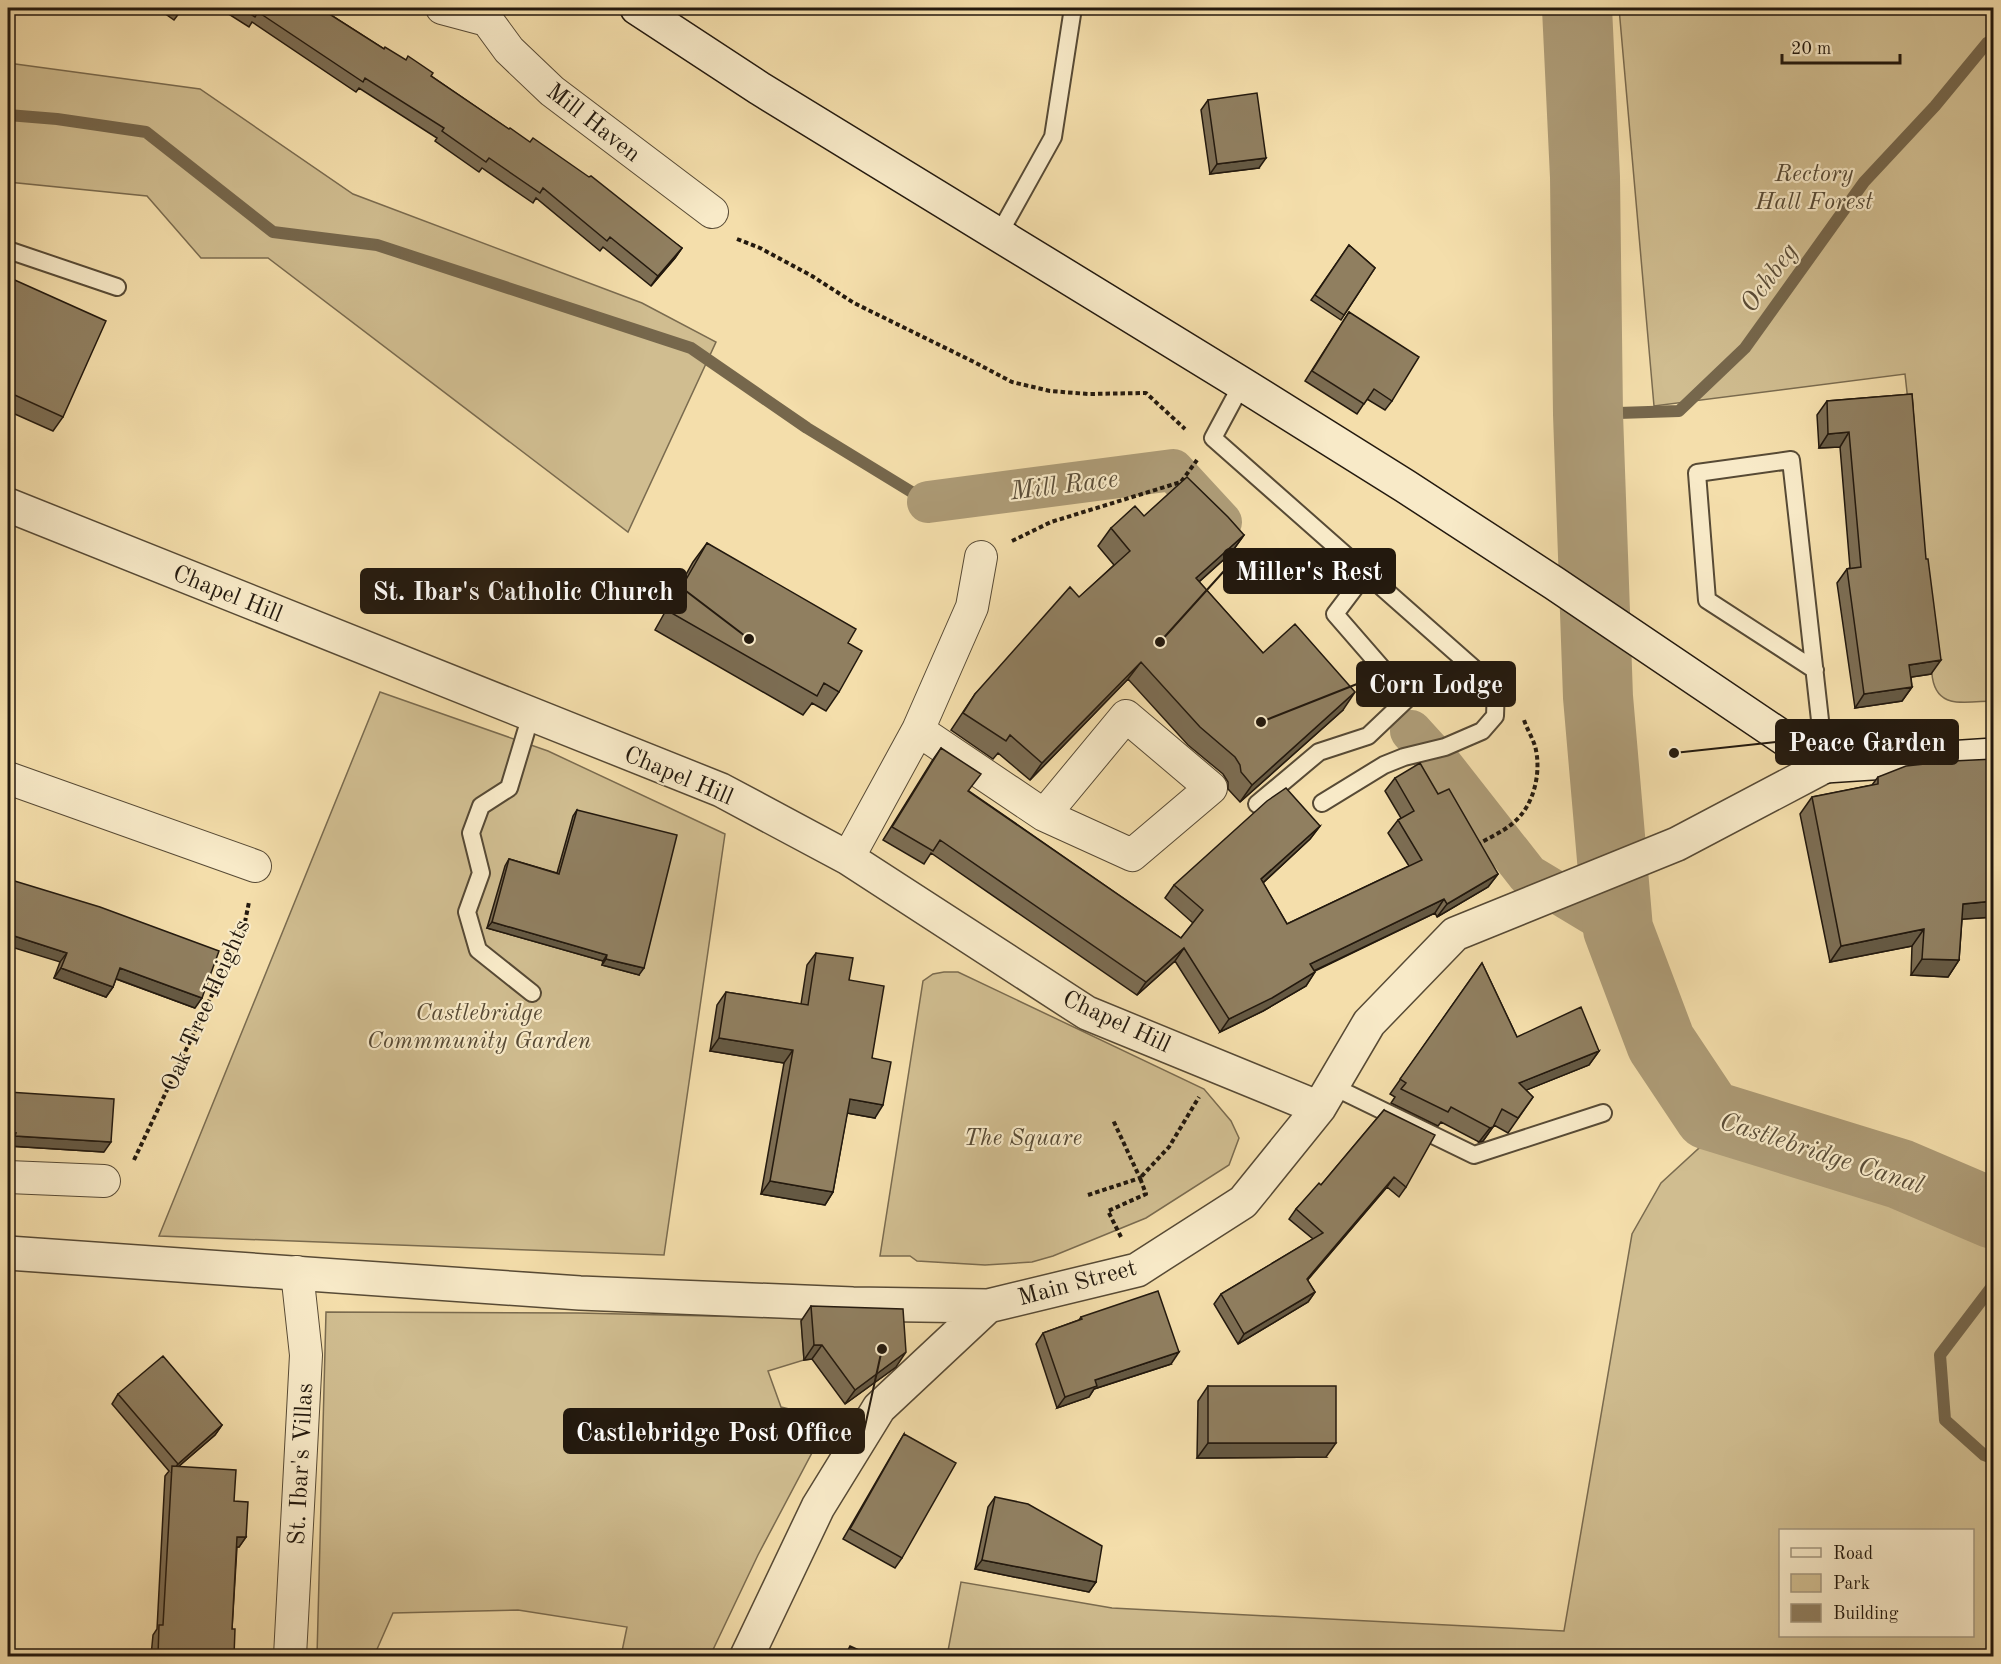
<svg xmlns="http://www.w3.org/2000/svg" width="2001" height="1664" font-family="'Old Standard TT',serif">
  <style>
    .green { fill: #d0bd90; stroke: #7a6b4f; stroke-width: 1.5; fill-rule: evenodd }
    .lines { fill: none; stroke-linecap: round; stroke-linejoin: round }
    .stream { stroke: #76674c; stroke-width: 12 }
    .canal { stroke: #ad9b76; stroke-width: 42 }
    .river { stroke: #ad9b76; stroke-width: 70 }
    .service-casing { stroke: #574a35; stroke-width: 20 }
    .minor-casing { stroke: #574a35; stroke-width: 34 }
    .tertiary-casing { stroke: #574a35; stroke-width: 36 }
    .secondary-casing { stroke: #23190e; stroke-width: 36 }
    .path { stroke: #23190e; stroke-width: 4; stroke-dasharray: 4.5 3; stroke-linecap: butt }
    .service { stroke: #f8eac8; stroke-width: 16 }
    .minor { stroke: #f8eac8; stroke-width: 32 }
    .tertiary { stroke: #f8eac8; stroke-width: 33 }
    .secondary { stroke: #f8eac8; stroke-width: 33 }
    .wall { fill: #7c6d53; stroke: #23190e; stroke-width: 1.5 }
    .shaded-wall { fill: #655943; stroke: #23190e; stroke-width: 1.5 }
    .building { fill: #907f60; stroke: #23190e; stroke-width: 1.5 }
    .labels { text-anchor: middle; stroke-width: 4.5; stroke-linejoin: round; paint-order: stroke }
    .street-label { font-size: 24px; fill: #23190e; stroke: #f8eac8 }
    .park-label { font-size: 24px; font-style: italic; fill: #574a35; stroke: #f8eac8 }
    .water-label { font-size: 26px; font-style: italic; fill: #5a4d38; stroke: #f8eac8 }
    .leader { fill: none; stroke: #23190e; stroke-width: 2 }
    .callout-dot { fill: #23190e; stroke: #f8eac8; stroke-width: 2 }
    .callout { fill: #23190e; stroke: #23190e; stroke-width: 2 }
    .callout-label { font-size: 26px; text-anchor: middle; font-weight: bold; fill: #fff }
  </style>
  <rect width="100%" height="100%" fill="#f4deab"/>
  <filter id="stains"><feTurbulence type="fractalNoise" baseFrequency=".00333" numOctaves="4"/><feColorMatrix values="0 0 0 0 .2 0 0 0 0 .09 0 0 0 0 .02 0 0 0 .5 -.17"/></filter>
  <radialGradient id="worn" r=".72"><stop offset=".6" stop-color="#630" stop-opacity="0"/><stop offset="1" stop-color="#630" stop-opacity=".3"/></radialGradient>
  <path class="green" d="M1619,8H1993V701C1982,701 1961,704 1951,701C1925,694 1932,658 1934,639L1905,374L1654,406Z
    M8,63L200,89L353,194L642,303L716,342L628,532L268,258H201L147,196L8,182Z
    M380,692L548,751L725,834L664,1255L159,1236Z
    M944,972H958L1204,1089L1231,1121L1239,1138L1229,1165L1146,1218L1053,1256L1032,1262L985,1265L917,1261L910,1256H880L923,981L933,974Z
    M1709,1115L1993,1217V1656H947L961,1582L1112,1608L1564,1631L1632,1234L1661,1183L1699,1148ZM1972,1530V1636H1780V1530Z
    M326,1312L578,1313L801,1318L804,1360L768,1371L781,1407L822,1417L824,1430L758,1555L710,1656H621L627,1627L518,1610L393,1613L374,1656H317Z"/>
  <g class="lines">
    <path class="stream" d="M8,115L57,119L146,132L273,232L377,245L691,348L807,428L928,502
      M1588,414L1679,411L1745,348L1864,182L1935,106L1987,43L1994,39
      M1994,1284L1940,1355L1945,1420L1984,1455L1994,1459"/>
    <path class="canal" d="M928,502L1173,470L1221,522
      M1411,731L1441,764L1528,875L1618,929"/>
    <path class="river" d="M1577,8L1585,177L1588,414L1598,697L1618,929L1661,1043L1709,1115L1900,1174L1994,1214"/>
    <g class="service-casing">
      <path id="service" d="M999,234L1053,137L1073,8
        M8,250L117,287
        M1242,384L1213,438L1496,688L1495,716L1482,731L1445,747L1404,757L1384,765L1322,803
        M1815,670L1707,600L1697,473L1791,460L1825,765
        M531,715L509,788L481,806L471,833L481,873L467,912L478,950L532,993
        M1257,804L1319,752L1368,736L1408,698L1335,614L1366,573
        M1332,1086L1474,1155L1603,1113"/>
    </g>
    <g class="minor-casing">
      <path id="minor" d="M442,8L487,20L509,50L552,91L712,212
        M918,730L1044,815L1132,855L1211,788L1126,716L1044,815
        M8,778L255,866
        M848,858L918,730L972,607L981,557
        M8,1177L104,1181
        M290,1656L306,1355L297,1272"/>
    </g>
    <g class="tertiary-casing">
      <path id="tertiary" d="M8,505L721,790L848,858L1087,1013L1319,1108
        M8,1253L580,1293L853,1304L988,1306
        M747,1656L818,1507L879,1408L988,1306L1137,1270L1243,1202L1319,1108L1369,1023L1455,934L1677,844L1825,766"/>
    </g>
    <g class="secondary-casing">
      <path id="secondary" d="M637,8L759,88L1242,384L1405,486L1554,583L1825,766L1994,755"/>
    </g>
    <path class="path" d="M737,239L760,248L812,276L854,303L974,362L1012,382L1050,391L1088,394L1146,393L1185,429
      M1012,541L1051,522L1181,482L1197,460
      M1477,845C1488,838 1503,832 1513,823C1534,806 1542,772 1535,746C1532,737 1527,729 1524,720
      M134,1160L244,927L249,902
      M1088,1195L1140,1178L1113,1120
      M1121,1237L1108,1211L1146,1194L1140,1178L1169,1147L1199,1097"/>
    <use href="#service" class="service"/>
    <use href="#minor" class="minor"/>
    <use href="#tertiary" class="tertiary"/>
    <use href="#secondary" class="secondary"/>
  </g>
  <path class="wall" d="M157,8H183L174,20Z
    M219,8H320L384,49L431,76L682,248L675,258L651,286L603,247L600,251L536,198L533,203L482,168L479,172L435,141L437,138L359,88L356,92L252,22L249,27Z
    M1208,100L1259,168L1210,174L1201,110Z
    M1349,245L1375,268L1341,320L1311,300Z
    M8,277L63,417L53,431L8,411Z
    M1349,312L1392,401L1385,410L1367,399L1357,414L1305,381Z
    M1912,394L1931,674L1911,677L1912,687L1902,701L1855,708L1837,583L1847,569L1850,568L1840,447L1819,448L1817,415L1827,401Z
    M1144,516L1244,535L1231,553L1199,582L1263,653L1343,710L1240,802L1228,789V782L1223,774L1188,745L1128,679L1030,780L998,753L993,759L951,730L975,694L1114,565L1098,546L1111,528Z
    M707,543L848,643L839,692L826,711L812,703L803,715L655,630L693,562Z
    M941,748L969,791L1181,938L1193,923L1165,898L1174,885L1320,826L1310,839L1263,883L1287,924L1409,866L1388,833L1398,820L1401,818L1385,791L1395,778L1438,794L1498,874L1488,887L1437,917L1435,913L1315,971L1306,986L1263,1011L1220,1032L1175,961L1137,995L931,853L924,864L883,840L932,761Z
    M1994,759V917L1962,919L1959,960L1948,977L1911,975L1912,946L1830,962L1800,814L1812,797L1872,785L1878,777Z
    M577,810L639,975L602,965L603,961L487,928L505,866L509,859L557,873L573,816Z
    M8,879L195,1008L116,979L113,987L106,997L54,978L60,962Z
    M816,953L849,980L872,1058L875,1118L847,1113L833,1192L825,1205L761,1194L784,1063L710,1051L717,1005L726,992L801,1004L807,965Z
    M1482,963L1517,1037L1599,1051L1589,1065L1526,1090L1533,1097L1508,1133L1494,1125L1483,1141L1479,1142L1441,1122L1438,1126L1391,1103L1395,1097L1390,1094Z
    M8,1092L104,1152L9,1146Z
    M1384,1110L1406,1187L1399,1197L1387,1187L1307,1280L1315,1292L1308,1302L1238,1344L1214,1304L1221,1294L1313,1239L1289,1219L1296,1209L1321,1185Z
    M811,1306L896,1367L845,1404L812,1359L804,1360L801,1321Z
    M1081,1317L1171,1364L1094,1389L1089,1397L1057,1408L1036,1344L1043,1333L1079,1320Z
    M1208,1386L1326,1457L1197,1458L1198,1401Z
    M118,1394L222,1425L215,1435L178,1467L234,1501L246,1537L239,1547H237L232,1629L234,1656H151L153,1635L157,1629L165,1476L169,1471L112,1404Z
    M904,1434L902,1558L895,1568L843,1539L898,1444Z
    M995,1497L1096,1582L1089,1592L975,1569L988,1507Z"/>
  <path class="shaded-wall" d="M1266,158L1259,168L1210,174L1217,164Z
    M682,248L675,258L651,286L658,276Z
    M1849,432L1840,447L1819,448L1828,434Z
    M1244,535L1231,553L1183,596L1196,578Z
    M1941,660L1931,674L1899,679L1909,665Z
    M1141,662L1128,679L1030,780L1042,763Z
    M1912,687L1902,701L1855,708L1864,694Z
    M1355,692L1343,710L1240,802L1252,785Z
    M1320,826L1310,839L1252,893L1261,879Z
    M1498,874L1488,887L1437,917L1447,904Z
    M1444,899L1435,913L1301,977L1310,964Z
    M1994,901V917L1951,920L1963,904Z
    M492,922L607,955L603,961L487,928Z
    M1924,929L1912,946L1830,962L1841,946Z
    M8,934L67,953L60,962L8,946Z
    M1184,948L1175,961L1137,995L1146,982Z
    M606,959L644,968L639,975L602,965Z
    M1922,959L1959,960L1948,977L1911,975Z
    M61,968L113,987L106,997L54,978Z
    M120,968L202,998L195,1008L114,978Z
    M1315,972L1306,986L1263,1011L1220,1032L1229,1019Z
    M719,1038L793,1050L784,1063L710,1051Z
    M1599,1051L1589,1065L1509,1097L1519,1083Z
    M850,1099L883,1105L875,1118L841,1112Z
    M1493,1127L1483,1141L1479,1142L1490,1128Z
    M8,1132L16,1133L9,1143L8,1142Z
    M15,1136L111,1142L104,1152L9,1146Z
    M1394,1177L1387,1187L1300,1289L1307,1279Z
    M770,1181L833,1192L825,1205L761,1194Z
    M1315,1292L1308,1302L1238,1344L1244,1334Z
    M814,1345H822L812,1359L804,1360Z
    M906,1352L896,1367L845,1404L855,1390Z
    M1179,1352L1171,1364L1094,1389L1089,1397L1057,1408L1065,1397L1095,1380Z
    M222,1425L215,1435L171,1473L178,1464Z
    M1208,1443H1336L1326,1457L1197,1458Z
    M237,1537H246L239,1547H230Z
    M982,1560L1096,1582L1089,1592L975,1569Z"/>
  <path class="building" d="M241,8H320L384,49L385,47L406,60L408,56L433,73L431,76L509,129L510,128L530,142L533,138L589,177L591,176L682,248L658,276L610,237L607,241L543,188L540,193L489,158L486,162L442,131L444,128L365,78L363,82L258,12L255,17Z
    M1257,93L1266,158L1217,164L1208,100Z
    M1349,245L1375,268L1344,315L1315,295Z
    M8,277L106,321L63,417L8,392Z
    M1349,312L1419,357L1392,401L1374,389L1364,404L1312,371Z
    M1912,394L1926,559H1928L1941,660L1909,665L1912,687L1864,694L1847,569L1861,567L1849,432L1828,434L1827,401Z
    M1187,477L1228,517L1244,535L1196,578L1263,653L1295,624L1355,692L1252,785L1241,772L1240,765L1235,757L1200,727L1141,662L1042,763L1010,735L1006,741L963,713L975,694L1070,587L1079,597L1130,551L1111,528L1135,506L1144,516Z
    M707,543L856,629L848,643L862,651L839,692L824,683L817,696L668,611Z
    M941,748L981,774L968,791L1181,938L1203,910L1174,885L1267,801L1286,788L1320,826L1261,879L1287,924L1422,860L1398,820L1414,811L1395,778L1420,763L1438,794L1449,789L1498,874L1447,904L1444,899L1310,964L1315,972L1272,998L1229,1019L1184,948L1146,982L940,840L933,851L892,827Z
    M1994,759V901L1963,904L1959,960L1922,959L1924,929L1841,946L1812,797L1878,784V777L1906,766L1953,761Z
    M577,810L677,835L644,968L606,959L607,955L492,922L509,859L559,874Z
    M8,879L100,907L219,951L202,998L120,968L113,987L61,968L67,953L8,934Z
    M816,953L853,958L849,980L884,986L872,1058L891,1062L883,1105L850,1099L833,1192L770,1181L793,1050L719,1038L726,992L808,1005Z
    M1482,963L1517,1037L1581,1007L1599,1051L1519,1083L1533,1097L1518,1118L1502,1109L1493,1127L1490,1128L1451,1107L1448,1112L1401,1089L1406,1083L1400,1079Z
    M8,1092L114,1099L111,1142L15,1136L16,1133L8,1132Z
    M1384,1110L1435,1135L1406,1187L1394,1177L1307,1279L1315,1292L1244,1334L1221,1294L1323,1233L1296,1209L1319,1183L1321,1185Z
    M1158,1291L1179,1352L1095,1380L1097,1386L1065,1397L1043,1333L1082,1319L1081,1317Z
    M811,1306L903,1309L906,1352L855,1390L822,1345H814Z
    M163,1356L222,1425L178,1464L118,1394Z
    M1208,1386H1336V1443H1208Z
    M904,1434L956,1463L902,1558L850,1529Z
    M172,1466L236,1470L234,1501L248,1502L246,1537H237L232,1629H235L234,1656H158L159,1625H163Z
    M995,1497L1028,1504L1102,1546L1096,1582L982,1560Z
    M850,1646L872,1656H845Z"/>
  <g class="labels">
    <g class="street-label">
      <text transform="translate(594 122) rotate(38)" y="8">Mill Haven</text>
      <text transform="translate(228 593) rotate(22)" y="8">Chapel Hill</text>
      <text transform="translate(679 775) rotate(23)" y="8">Chapel Hill</text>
      <text transform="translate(205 1005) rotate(-66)" y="8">Oak Tree Heights</text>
      <text transform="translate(1117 1021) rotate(25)" y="8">Chapel Hill</text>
      <text transform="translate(1077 1282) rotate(-15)" y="8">Main Street</text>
      <text transform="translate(300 1464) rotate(-87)" y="8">St. Ibar's Villas</text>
    </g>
    <g class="park-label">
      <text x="1814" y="181">Rectory<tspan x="1814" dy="28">Hall Forest</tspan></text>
      <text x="479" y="1020">Castlebridge<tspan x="479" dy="28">Commmunity Garden</tspan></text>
      <text x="1023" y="1145">The Square</text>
    </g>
    <g class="water-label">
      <text transform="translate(1768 277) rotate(-54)" y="9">Ochbeg</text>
      <text transform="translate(1064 484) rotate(-7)" y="9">Mill Race</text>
      <text transform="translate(1822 1152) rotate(18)" y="9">Castlebridge Canal</text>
    </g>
  </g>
  <path class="leader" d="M1160 642L1224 571M749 639L686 591M1261 722L1357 684M1674 753L1776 742M882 1349L864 1431"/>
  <g class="callout-dot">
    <circle cx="1160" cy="642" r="6"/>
    <circle cx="749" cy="639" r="6"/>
    <circle cx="1261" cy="722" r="6"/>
    <circle cx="1674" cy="753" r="6"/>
    <circle cx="882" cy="1349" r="6"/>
  </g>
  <g class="callout">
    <rect x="1224" y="549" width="171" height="44" rx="6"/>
    <rect x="361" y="569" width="325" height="44" rx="6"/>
    <rect x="1357" y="662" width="158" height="44" rx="6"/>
    <rect x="1776" y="720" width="182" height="44" rx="6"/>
    <rect x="564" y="1409" width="300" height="44" rx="6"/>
  </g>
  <g class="callout-label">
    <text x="1309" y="580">Miller's Rest</text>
    <text x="523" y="600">St. Ibar's Catholic Church</text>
    <text x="1436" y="693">Corn Lodge</text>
    <text x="1867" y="751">Peace Garden</text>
    <text x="714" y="1441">Castlebridge Post Office</text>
  </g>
  <rect width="2001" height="1664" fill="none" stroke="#f4deab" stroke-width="30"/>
  <rect x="9" y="9" width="1983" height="1646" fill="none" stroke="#23190e" stroke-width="3"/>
  <rect x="15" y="15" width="1971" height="1634" fill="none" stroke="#23190e" stroke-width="1.5"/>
  <rect x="1779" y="1529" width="195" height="108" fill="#f8eac8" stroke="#a3967e" stroke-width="1.5"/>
  <rect x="1791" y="1548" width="30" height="9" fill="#f8eac8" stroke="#a3967e" stroke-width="1.5"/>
  <text x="1833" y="1559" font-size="18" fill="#23190e">Road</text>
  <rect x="1791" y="1574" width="30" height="18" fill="#d0bd90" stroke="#a3967e" stroke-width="1.5"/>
  <text x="1833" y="1589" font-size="18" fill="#23190e">Park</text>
  <rect x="1791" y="1604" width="30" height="18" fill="#907f60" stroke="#a3967e" stroke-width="1.5"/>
  <text x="1833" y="1619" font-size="18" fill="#23190e">Building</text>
  <path d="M1782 54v9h118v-9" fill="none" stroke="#23190e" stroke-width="3"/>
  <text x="1791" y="54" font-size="18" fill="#23190e" stroke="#f8eac8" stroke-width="4.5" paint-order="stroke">20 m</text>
  <rect width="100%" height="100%" filter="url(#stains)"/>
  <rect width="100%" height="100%" fill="url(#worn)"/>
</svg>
